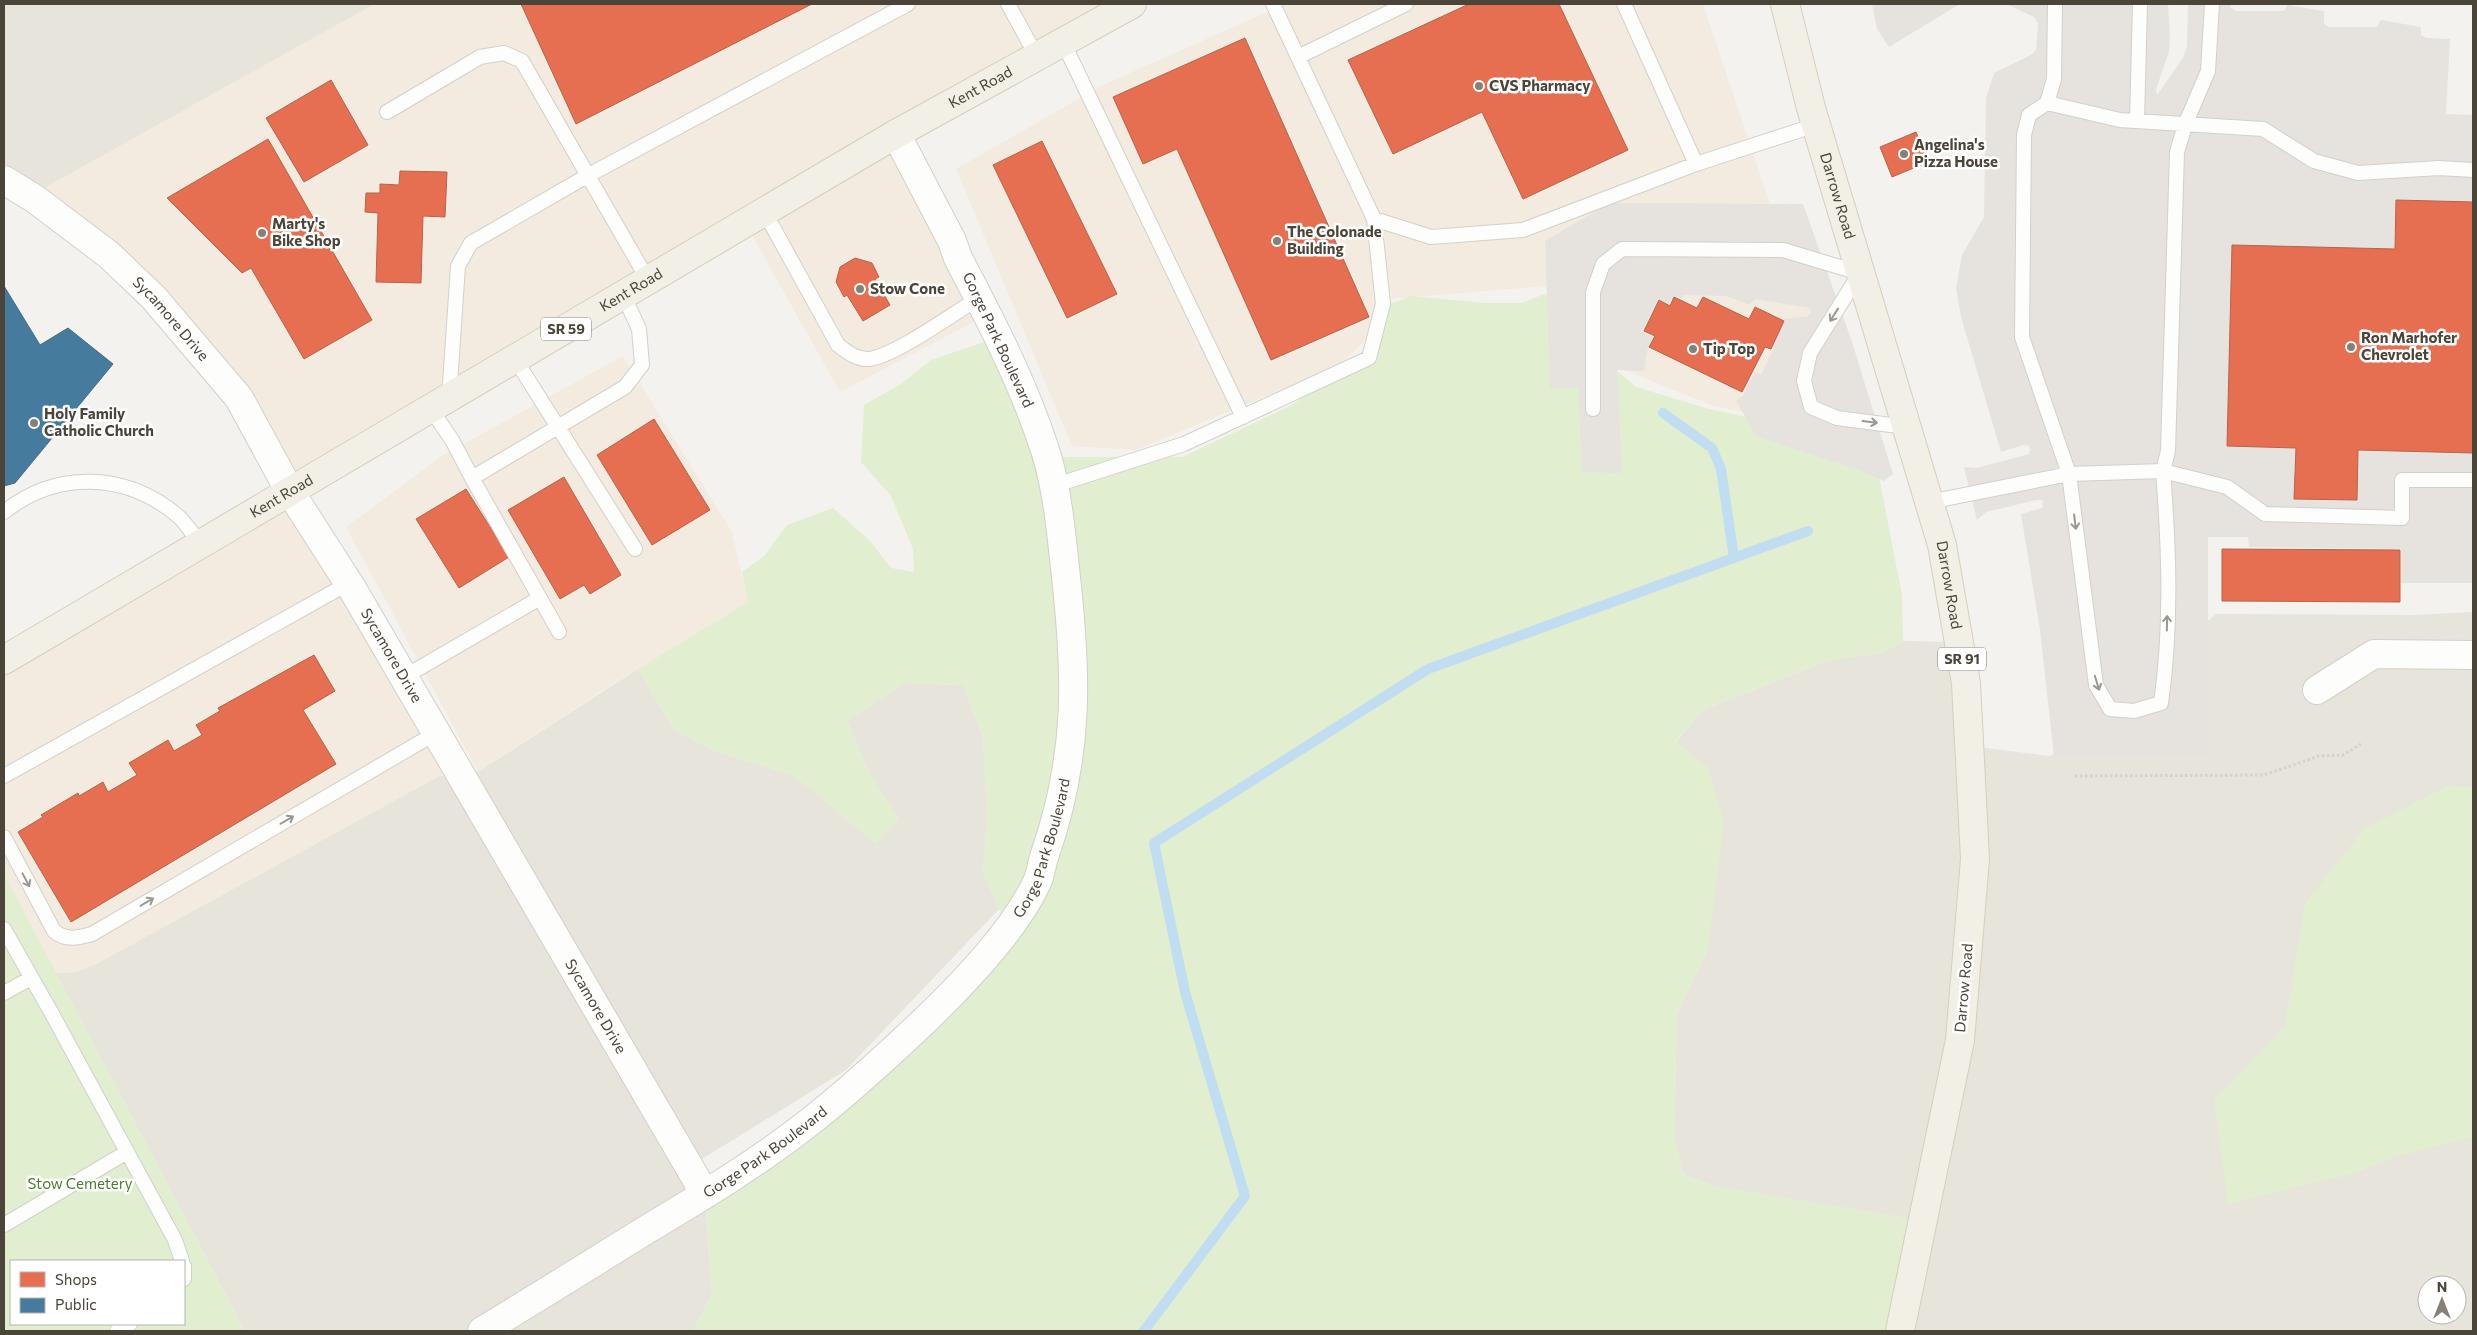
<svg xmlns="http://www.w3.org/2000/svg" width="2477" height="1335" font-family="Commissioner,sans-serif">
  <style>
    .residential { fill: #e7e4dc; fill-rule: evenodd }
    .commercial { fill: #f3ebdf }
    .green { fill: #e1eecf; fill-rule: evenodd }
    .parking { fill: #e6e3df }
    .shops { fill: #e76f51; stroke: #b8624a }
    .public { fill: #457b9d; stroke: #476a7f }
    .lines { fill: none; stroke-linecap: round; stroke-linejoin: round }
    .stream { stroke: #c0ddf1; stroke-width: 10 }
    .lane-casing { stroke: #d2d0cb; stroke-width: 16 }
    .street-casing { stroke: #d2d0cb; stroke-width: 30 }
    .primary-casing { stroke: #d6cebb; stroke-width: 30 }
    .path { stroke: #d3d2cc; stroke-width: 3; stroke-dasharray: 2.5 2.5; stroke-linecap: butt }
    .lane { stroke: #fdfdfc; stroke-width: 14 }
    .street { stroke: #fdfdfc; stroke-width: 28 }
    .primary { stroke: #f2efe6; stroke-width: 28 }
    .oneway { stroke: #9b9791 }
    .poi-dot { fill: #868178; stroke: #fff; stroke-width: 2 }
    .labels { text-anchor: middle; stroke-width: 5; stroke-linejoin: round; paint-order: stroke }
    .shield { fill: #fff; stroke: #817c74; stroke-width: 1 }
    .shield-label { font-size: 14px; font-weight: bold; fill: #4b4439 }
    .poi-label { font-size: 15px; font-weight: bold; fill: #4b4439; stroke: #fff; text-anchor: start }
    .street-label { font-size: 15px; fill: #4b4439; stroke: #fff }
    .park-label { font-size: 15px; fill: #4a7f2a; stroke: #fff }
  </style>
  <rect width="100%" height="100%" fill="#f4f2ee"/>
  <path class="residential" d="M4,4H381L35,199L4,180Z
    M2473,612V1331H1900L1921,1227L1900,1217L1718,1187L1684,1175L1674,1139L1677,1014L1708,949V768L1676,742L1701,711L1830,660L1882,653L1903,641L1959,642L1970,746L2051,756L2216,614L2415,615ZM2427,1285H2457V1315H2427Z
    M638,669L674,730L715,751L795,776L875,843L899,819L871,777L847,721L905,683L963,685L983,737L987,817L983,872L999,909L846,1070L702,1159L712,1294L693,1331H245L56,973L76,972L98,963L439,776L478,772Z"/>
  <path class="commercial" d="M374,4H1132L898,136L987,315L840,392L745,223L289,490L456,767L98,963L76,972L56,973L4,874V661L289,490L239,398L30,196Z
    M1285,4H1703L1771,207L1849,380L1747,412L1713,406L1625,370L1546,286L1377,300L1364,342L1346,359L1326,371L1136,450L1072,446L956,169L1103,85Z
    M623,356L732,532L748,602L605,689L478,772L346,527L442,456Z"/>
  <path class="green" d="M1544,294L1567,312L1594,351L1636,387L1709,409L1777,423L1879,477L1902,595L1903,641L1882,653L1830,660L1701,711L1676,741L1708,768L1724,822L1708,949L1677,1014L1674,1138L1684,1175L1718,1187L1900,1217L1921,1227L1900,1331H693L712,1294L705,1194L750,1166L1007,928L983,872L987,817L983,737L963,685L905,683L847,721L871,777L899,819L875,843L795,776L715,751L674,730L638,669L748,602L742,572L764,556L787,525L833,508L870,541L891,568L914,572L913,549L891,496L861,462L864,405L901,384L931,360L999,337L1047,457H1182L1292,405L1342,371L1370,344L1385,306L1411,296L1484,303H1522Z
    M2447,786L2473,787V1137L2392,1158L2356,1173L2228,1204L2214,1101L2285,1026L2305,903L2364,829Z
    M4,874L245,1331H4ZM11,1261H184V1324H11Z"/>
  <path class="parking" d="M1872,4H2168L2170,36L2169,52L2156,89L2157,95L2183,58L2187,46L2188,4H2230L2231,8L2236,11H2284L2287,5L2324,11V24L2329,27H2377L2381,20L2421,27V35L2427,38L2450,39L2446,114L2473,115V583H2401V549L2249,547L2248,537H2208V755L2054,756L2040,630L2021,514L2042,508L2043,504L2042,500H2036L1986,512L1977,520L1964,467L1976,468L2029,454L2030,450L2029,446L2024,445L2001,452L1961,317L1956,288L1962,255L1984,217L1986,98L1994,73L2031,55L2036,50L2038,24L2034,17L2006,4H1960L1889,47L1877,29Z
    M1609,203L1803,204L1851,339L1893,474L1884,481L1857,469L1756,436L1736,401L1743,395L1755,372L1761,375L1774,347L1771,345L1784,319L1808,316L1811,312L1810,308L1756,299L1749,305L1727,296L1684,295L1681,298L1673,295L1669,304L1658,299L1641,331L1653,337L1648,347L1644,371L1617,370L1622,473L1582,472L1578,388H1550L1545,241Z"/>
  <path class="shops" d="M521,4H812L576,124Z
    M1469,4H1559L1628,150L1523,199L1482,112L1393,154L1348,60Z
    M1245,38L1369,317L1271,360L1177,149L1143,164L1113,97Z
    M331,80L368,145L304,182L266,118Z
    M1916,132L1928,162L1892,177L1880,147Z
    M268,139L372,320L304,359L251,268L242,273L167,198Z
    M1042,141L1117,294L1067,318L993,165Z
    M400,171L447,172L445,217L423,216L421,283L376,282L378,213L365,212L366,193H380V184L399,185Z
    M2396,200L2473,202V453L2358,450L2357,500L2294,499L2296,448L2227,446L2232,245L2395,249Z
    M855,258L872,263L879,277L875,279L890,305L863,321L847,295L844,297L836,282L840,267Z
    M1674,297L1697,308L1703,297L1749,319L1755,307L1784,321L1771,349L1765,347L1742,392L1649,347L1655,336L1644,331L1659,300L1670,306Z
    M654,419L710,510L652,545L597,455Z
    M564,477L621,575L590,594L584,585L560,599L508,510Z
    M466,489L509,557L459,588L416,519Z
    M2222,549L2400,550V602L2222,601Z
    M314,655L335,691L303,710L336,764L71,922L18,832L43,817L41,815L78,793L79,796L103,782L108,792L137,775L129,763L168,740L174,751L202,735L196,725L220,711L218,708Z"/>
  <path class="public" d="M4,286L40,345L68,328L113,364L15,483L4,486Z"/>
  <g class="lines">
    <path class="stream" d="M1663,413L1712,448L1721,469L1734,558
      M1144,1331L1245,1196L1185,992L1154,843L1428,669L1808,531"/>
    <g class="lane-casing">
      <path id="lane" d="M1008,4L1037,57
        M1624,4L1696,164
        M1063,42L1243,417
        M1298,57L1406,4
        M2047,103L2054,79L2055,4
        M387,112L480,57L504,53L522,61L648,280
        M2137,121L2140,4
        M2473,170L2439,168L2358,173L2314,161L2263,129L2120,120L2047,103L2029,115L2024,135L2022,337L2069,474L2096,685L2110,709L2134,711L2161,703C2172,626 2169,548 2163,471L2227,487L2265,514L2402,518V480H2473
        M764,211L838,345C847,352 857,360 869,359C895,356 954,313 979,298
        M1374,219L1431,237L1523,230L1696,164L1816,125
        M515,359L635,549
        M449,398L458,266L471,243L587,176L908,4
        M430,408L452,440L472,478
        M1593,409V292L1603,264L1622,249L1783,250L1860,273L1810,353L1804,381L1811,407L1837,418L1906,427
        M1053,486L1184,444L1369,358L1383,304L1374,219L1273,4
        M1929,502L2069,474L2163,471L2168,451L2177,152L2185,125L2208,71L2212,4
        M4,512C57,470 126,472 178,516C186,523 193,535 200,543
        M559,632L472,478L625,387L642,365L639,329L623,294
        M404,677L540,598
        M4,776L349,583
        M4,837L54,931C66,941 78,938 92,934L436,733
        M4,929L51,1012L175,1240L182,1261
        M4,993L31,978
        M4,1225L127,1152
        M184,1266V1279
        M117,1331L130,1324"/>
    </g>
    <g class="street-casing">
      <g id="street">
        <path id="s1" d="M4,180L35,199L109,255L154,298L239,398L289,490L353,590L705,1194"/>
        <path d="M2317,690L2374,654L2473,655"/>
        <path id="s2" d="M482,1331C537,1298 591,1264 646,1230C701,1197 756,1164 807,1124C847,1093 884,1059 921,1024C960,987 1016,929 1038,880C1041,872 1042,862 1045,854C1080,753 1077,672 1065,568C1061,530 1057,489 1046,453C1024,384 991,321 958,258L952,241L896,134"/>
      </g>
    </g>
    <g class="primary-casing">
      <g id="primary">
        <path id="s3" d="M1785,4L1811,108L1942,545L1966,683L1975,859L1960,1040L1900,1331"/>
        <path id="s4" d="M4,660L896,134L1132,4"/>
      </g>
    </g>
    <path class="path" d="M2075,776L2264,775L2319,756L2343,755L2361,744"/>
    <use href="#lane" class="lane"/>
    <use href="#street" class="street"/>
    <use href="#primary" class="primary"/>
  </g>
  <defs><path id="oneway-shaft" d="M-6 0H5M1.5-3L5.5 0L1.5 3" fill="none" stroke-width="1.6" stroke-linecap="round" stroke-linejoin="round" transform="scale(1.25)"/></defs>
  <g class="oneway">
    <use href="#oneway-shaft" transform="translate(1834 315) rotate(122)"/>
    <use href="#oneway-shaft" transform="translate(1870 422) rotate(7)"/>
    <use href="#oneway-shaft" transform="translate(2075 522) rotate(83)"/>
    <use href="#oneway-shaft" transform="translate(2167 623) rotate(-89)"/>
    <use href="#oneway-shaft" transform="translate(2097 683) rotate(73)"/>
    <use href="#oneway-shaft" transform="translate(287 820) rotate(-30)"/>
    <use href="#oneway-shaft" transform="translate(26 880) rotate(62)"/>
    <use href="#oneway-shaft" transform="translate(147 902) rotate(-30)"/>
  </g>
  <g class="poi-dot">
    <circle cx="1479" cy="86" r="5"/>
    <circle cx="1904" cy="154" r="5"/>
    <circle cx="262" cy="233" r="5"/>
    <circle cx="1277" cy="241" r="5"/>
    <circle cx="860" cy="289" r="5"/>
    <circle cx="2351" cy="347" r="5"/>
    <circle cx="1693" cy="349" r="5"/>
    <circle cx="34" cy="423" r="5"/>
  </g>
  <g class="labels">
    <g class="shield">
      <rect x="541" y="317.5" width="50" height="23" rx="4"/>
      <rect x="1938" y="647.5" width="48" height="23" rx="4"/>
    </g>
    <g class="shield-label">
      <text x="566" y="334">SR 59</text>
      <text x="1962" y="664">SR 91</text>
    </g>
    <g class="poi-label">
      <text x="1489" y="91">CVS Pharmacy</text>
      <text x="1914" y="150">Angelina's<tspan x="1914" dy="17">Pizza House</tspan></text>
      <text x="272" y="229">Marty's<tspan x="272" dy="17">Bike Shop</tspan></text>
      <text x="1287" y="237">The Colonade<tspan x="1287" dy="17">Building</tspan></text>
      <text x="870" y="294">Stow Cone</text>
      <text x="2361" y="343">Ron Marhofer<tspan x="2361" dy="17">Chevrolet</tspan></text>
      <text x="1703" y="354">Tip Top</text>
      <text x="44" y="419">Holy Family<tspan x="44" dy="17">Catholic Church</tspan></text>
    </g>
    <g class="street-label">
      <text dy="5" stroke="none"><textPath href="#s4" startOffset="1132">Kent Road</textPath></text>
      <text dy="5" stroke="none"><textPath href="#s3" startOffset="199">Darrow Road</textPath></text>
      <text dy="5" stroke="none"><textPath href="#s4" startOffset="728">Kent Road</textPath></text>
      <text dy="5" stroke="none"><textPath href="#s1" startOffset="218">Sycamore Drive</textPath></text>
      <text transform="translate(998 340) rotate(65)" y="5">Gorge Park Boulevard</text>
      <text dy="5" stroke="none"><textPath href="#s4" startOffset="322">Kent Road</textPath></text>
      <text dy="5" stroke="none"><textPath href="#s3" startOffset="604">Darrow Road</textPath></text>
      <text dy="5" stroke="none"><textPath href="#s1" startOffset="622">Sycamore Drive</textPath></text>
      <text dy="5" stroke="none"><textPath href="#s2" startOffset="755">Gorge Park Boulevard</textPath></text>
      <text transform="translate(1964 988) rotate(-85)" y="5">Darrow Road</text>
      <text dy="5" stroke="none"><textPath href="#s1" startOffset="1028">Sycamore Drive</textPath></text>
      <text dy="5" stroke="none"><textPath href="#s2" startOffset="335">Gorge Park Boulevard</textPath></text>
    </g>
    <g class="park-label">
      <text x="80" y="1189">Stow Cemetery</text>
    </g>
  </g>
  <rect width="2477" height="1335" fill="none" stroke="#4b4439" stroke-width="10"/>
  <rect x="10" y="1260" width="175" height="65" fill="#ffffff" stroke="#b7b4b0"/>
  <rect x="20" y="1272" width="25" height="15" fill="#e76f51" stroke="#b7b4b0"/>
  <text x="55" y="1285" font-size="15" fill="#4b4439">Shops</text>
  <rect x="20" y="1298" width="25" height="15" fill="#457b9d" stroke="#b7b4b0"/>
  <text x="55" y="1310" font-size="15" fill="#4b4439">Public</text>
  <g transform="translate(2442 1300)"><circle r="24" fill="#ffffff" stroke="#b7b4b0"/>
  <path d="M0-4L9 19L0 12L-9 19Z" fill="#868178"/>
  <text y="-8" font-size="14" font-weight="bold" text-anchor="middle" fill="#4b4439">N</text>
  </g>
</svg>
